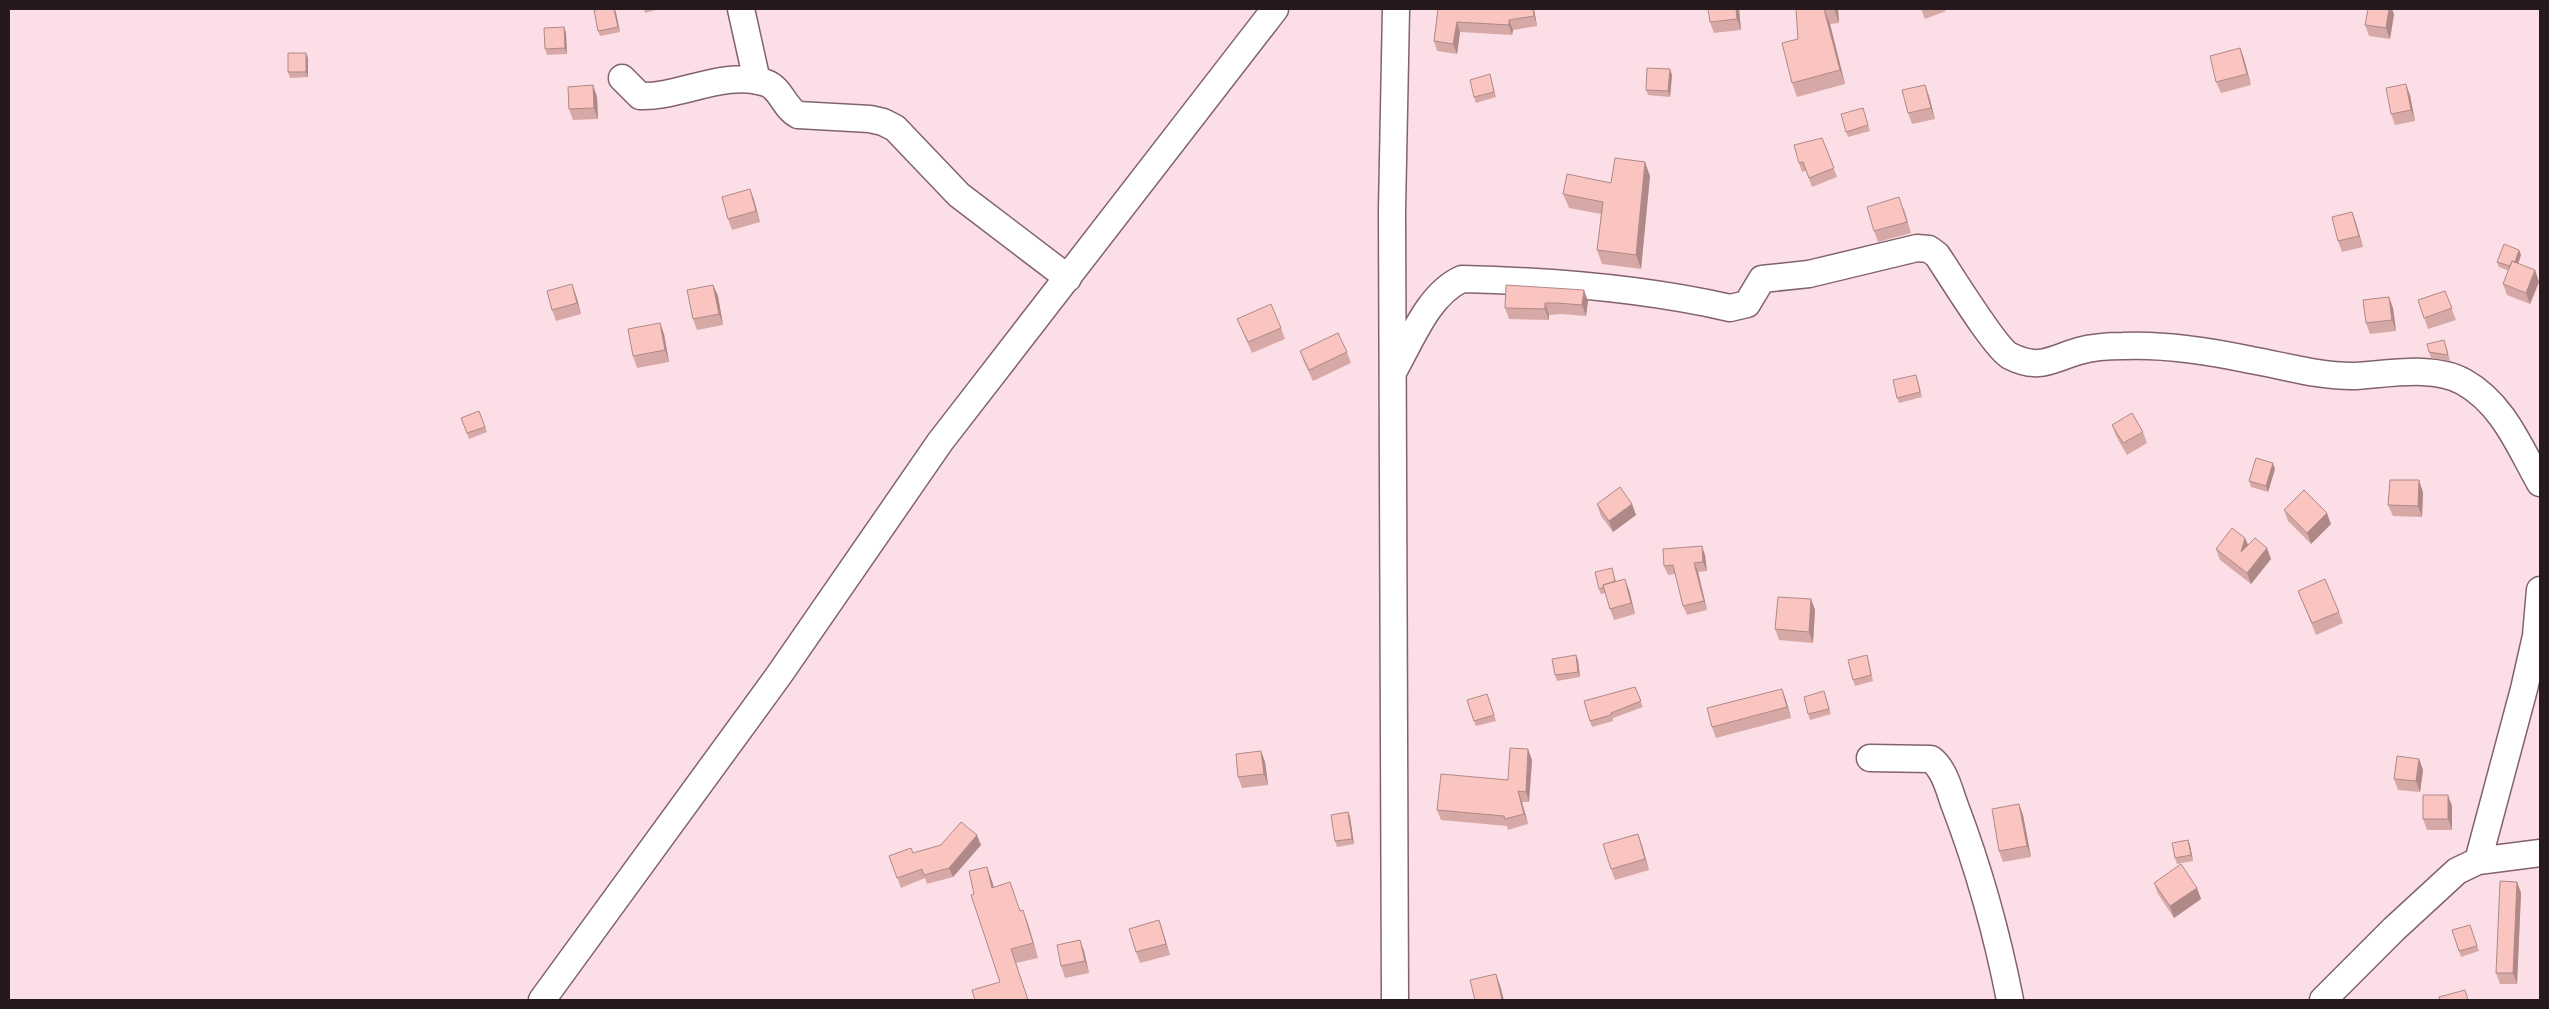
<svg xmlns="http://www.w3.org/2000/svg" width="2549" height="1009" font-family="Quicksand,sans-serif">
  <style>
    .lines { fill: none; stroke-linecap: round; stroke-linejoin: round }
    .minor-casing { stroke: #82636c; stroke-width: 29 }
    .minor { stroke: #fff; stroke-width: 26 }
    .wall { fill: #d7a9a6 }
    .shaded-wall { fill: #af8987 }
    .building { fill: #fac4c1; stroke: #af8987 }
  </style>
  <rect width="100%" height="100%" fill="#fcdee7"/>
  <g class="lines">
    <g class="minor-casing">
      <path id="minor" d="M741,9L757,81
        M622,78L640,96C678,98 727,69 766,83C781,88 784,108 798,115L870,119L883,122L895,128L959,195L1068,278
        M1393,372C1411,341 1428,294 1462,279C1553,281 1642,288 1730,308L1747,304L1762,279L1809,274L1917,248L1929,249L1937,255C1950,274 1995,348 2010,356C2040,371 2051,359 2079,351C2093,347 2108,346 2123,346C2166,344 2209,351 2251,360C2285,366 2321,377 2356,376C2388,374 2435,365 2464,382C2503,404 2519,446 2540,483
        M1870,758L1931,759C1945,770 1949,790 1955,806C1979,869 1997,934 2010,1000
        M2478,861L2524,689L2536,636L2540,590
        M542,1000L779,675L940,442L1275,9
        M1395,1000L1392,210L1396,9
        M2323,1000L2394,929L2457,871L2478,861L2540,853"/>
    </g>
    <use href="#minor" class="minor"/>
  </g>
  <path class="wall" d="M602,9H615L620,32L600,36L598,31Z
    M644,9H659L645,13Z
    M1438,9H1534L1537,26L1513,30L1512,35L1460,32L1457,54L1437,51L1434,41Z
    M1739,9L1741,30L1714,33L1710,22Z
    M1796,9H1838L1839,23L1830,24L1845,84L1797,97L1792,83L1798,39Z
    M1921,9H1945L1946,11L1925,19Z
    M2394,14L2390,39L2369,36L2365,25Z
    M564,27L566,33L567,54L547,55L545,49Z
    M2240,48L2244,59L2251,85L2221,93L2216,82Z
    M308,58V77L290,78L288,72Z
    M1490,74L1496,97L1476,103L1474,97Z
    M1672,75L1670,97L1648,95L1646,90Z
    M593,85L597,97L598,119L573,120L569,109Z
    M1925,85L1929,96L1935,119L1912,124L1908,113Z
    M2410,95L2415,121L2395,125L2391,114Z
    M1865,114L1870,131L1848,137L1846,132Z
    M1822,138L1837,177L1812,187L1806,171L1802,172L1799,163Z
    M1650,176L1641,269L1602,264L1597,250L1601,214L1569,208L1563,194L1611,183Z
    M750,189L754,200L760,222L732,230L728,219Z
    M1904,208L1911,233L1878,242L1874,231Z
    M2352,212L2356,223L2363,247L2342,252L2338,241Z
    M2519,250L2521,255L2518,264L2535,270L2539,282L2530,304L2507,295L2503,284L2509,271L2499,267L2497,262Z
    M713,285L718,296L723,325L697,330L693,319Z
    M1506,285L1588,301L1586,316L1562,314L1549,315V320L1509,319L1505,308Z
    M2445,291L2456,320L2428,329L2418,300Z
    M576,295L581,314L556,321L552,310Z
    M2393,308L2396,331L2370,334L2366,323Z
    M1237,319L1281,328L1285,339L1252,353Z
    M660,323L664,334L669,362L637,368L633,356Z
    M2446,345L2450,361L2431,358L2429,352Z
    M1300,351L1347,352L1351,363L1313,381L1304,362Z
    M1918,380L1922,397L1899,403L1897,398Z
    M479,411L487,432L469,439L461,418Z
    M2112,425L2143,432L2147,443L2127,455L2116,436Z
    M2275,469L2268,492L2251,487L2249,481Z
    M2423,492L2422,517L2393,516L2388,505Z
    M1597,504H1632L1636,515L1613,532L1601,516Z
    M2284,510L2331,524L2311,544L2288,521Z
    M2248,545L2271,559L2251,584L2220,560L2216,549Z
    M1705,555L1707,571L1698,572L1707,610L1687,615L1683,606L1676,574L1668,575L1664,566Z
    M1612,568L1616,581L1629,590L1635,614L1614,620L1610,609L1606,593L1601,594L1599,589Z
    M2298,591L2339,612L2343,623L2316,635Z
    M1811,599L1815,610L1813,643L1779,640L1775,629Z
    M1576,655L1578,660L1580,677L1557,681L1555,675Z
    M1869,661L1873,681L1855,686L1853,680Z
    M1635,687L1643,707L1613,718V721L1592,727L1590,721Z
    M1826,697L1831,714L1810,720L1808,714Z
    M1489,699L1496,721L1476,726L1474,721Z
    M1786,700L1791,718L1716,738L1712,727Z
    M1261,751L1265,762L1268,785L1242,788L1238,777Z
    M2419,759L2423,770L2420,792L2398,790L2394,779Z
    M1532,760L1529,802H1522L1528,824L1508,830L1507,826L1441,820L1437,810L1508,780Z
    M2019,804L2023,815L2031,857L2003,862L1999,851Z
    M2452,806V830H2427L2423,819Z
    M1348,812L1350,817L1354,844L1337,847L1335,841Z
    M1638,834L1649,870L1615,880L1611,869Z
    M2188,840L2190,845L2193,861L2177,864L2175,858Z
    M981,845L953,877L927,884L925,878L901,888L889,856Z
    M992,881L994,887L1010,882L1020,911L1028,924L1038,958L1016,963L1028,1000H975L1000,982L974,894Z
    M2517,882L2521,893L2517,984H2500L2496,973Z
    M2154,883L2197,888L2201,899L2174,918L2158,894Z
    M1159,920L1163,932L1170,955L1140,963L1136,952Z
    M2470,925L2479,951L2461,957L2452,930Z
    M1084,951L1089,973L1065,978L1061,966Z"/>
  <path class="shaded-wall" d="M614,9L616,12L620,32L618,27Z
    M1533,9H1534L1537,26L1534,16Z
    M1736,9H1739L1741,30L1737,19Z
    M1824,9L1830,24L1845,84L1840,70Z
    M1834,9H1838L1839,23Z
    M2389,9H2392L2394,14L2390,39L2386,28Z
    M1509,20L1513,30L1512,35L1509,25Z
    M1457,22L1460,32L1457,54L1453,44Z
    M564,27L566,33L567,54L565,48Z
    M2240,48L2244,59L2251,85L2247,74Z
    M306,53L308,58V77L306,72Z
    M1670,69L1672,75L1670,97L1668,91Z
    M2406,84L2410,95L2415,121L2411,110Z
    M593,85L597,97L598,119L594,108Z
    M1925,85L1929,96L1935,119L1931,108Z
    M1645,162L1650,176L1641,269L1636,255Z
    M750,189L754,200L760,222L756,211Z
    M2352,212L2356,223L2363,247L2359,236Z
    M2519,250L2521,255L2515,273L2513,267Z
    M2535,270L2539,282L2530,304L2526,293Z
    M572,284L576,295L581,314L577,303Z
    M713,285L718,296L723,325L719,314Z
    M1584,290L1588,301L1586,316L1582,305Z
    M2389,297L2393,308L2396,331L2392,320Z
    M1545,303L1549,315V320L1545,309Z
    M660,323L664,334L669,362L665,350Z
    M2273,463L2275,469L2268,492L2266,486Z
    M2419,480L2423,492L2422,517L2418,506Z
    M1632,504L1636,515L1613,532L1609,521Z
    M2327,513L2331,524L2311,544L2307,533Z
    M2245,538L2250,549L2241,552Z
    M1702,546L1705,555L1707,571L1703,562Z
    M2267,548L2271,559L2251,584L2247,573Z
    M1694,563L1698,572L1707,610L1704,601Z
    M1625,579L1629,590L1635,614L1631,603Z
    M1811,599L1815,610L1813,643L1809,632Z
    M1576,655L1578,660L1580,677L1578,672Z
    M1782,689L1786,700L1791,718L1787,707Z
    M1528,749L1532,760L1529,802L1526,792Z
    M1261,751L1265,762L1268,785L1264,774Z
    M2419,759L2423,770L2420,792L2416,781Z
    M1518,791L1522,802L1528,824L1524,814Z
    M2448,795L2452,806V830L2448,819Z
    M2019,804L2023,815L2031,857L2027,846Z
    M1348,812L1350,817L1354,844L1352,839Z
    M1638,834L1642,845L1649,870L1645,859Z
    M977,835L981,845L953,877L949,868Z
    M2188,840L2190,845L2193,861L2191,855Z
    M987,867L992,881L997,902L992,888Z
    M2517,882L2521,893L2517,984L2513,973Z
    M2197,888L2201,899L2174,918L2170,906Z
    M1023,910L1028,924L1038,958L1033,943Z
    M1159,920L1163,932L1170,955L1166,944Z
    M1080,940L1084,951L1089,973L1085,961Z
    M1496,974L1500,985L1504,1000H1502Z"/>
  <path class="building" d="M602,9H614L618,27L598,31L594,10Z
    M1438,9H1533L1534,16L1509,20V25L1457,22L1453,44L1434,41Z
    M1708,9H1736L1737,19L1710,22Z
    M1796,9H1833H1824L1840,70L1792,83L1782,43L1798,39Z
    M2368,9H2389L2386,28L2365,25Z
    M564,27L565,48L545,49L544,28Z
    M2240,48L2247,74L2216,82L2210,56Z
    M288,53H306V72H288Z
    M1647,68L1670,69L1668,91L1646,90Z
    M1490,74L1494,92L1474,97L1470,80Z
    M2406,84L2411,110L2391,114L2386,88Z
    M593,85L594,108L569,109L568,87Z
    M1925,85L1931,108L1908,113L1902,90Z
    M1863,108L1868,125L1846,132L1841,114Z
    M1822,138L1834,168L1809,178L1803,162L1799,163L1794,145Z
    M1615,158L1645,162L1636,255L1597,250L1603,202L1563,194L1567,174L1611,183Z
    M750,189L756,211L728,219L722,197Z
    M1899,197L1907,222L1874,231L1867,207Z
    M2352,212L2359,236L2338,241L2332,217Z
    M2504,244L2519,250L2515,262L2512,261L2510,266L2497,262Z
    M2512,261L2535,270L2526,293L2503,284Z
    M572,284L577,303L552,310L547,291Z
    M713,285L719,314L693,319L687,290Z
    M1506,285L1584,290L1582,305L1557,303H1545V309L1505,308Z
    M2445,291L2452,308L2424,318L2418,300Z
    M2389,297L2392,320L2366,323L2363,300Z
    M1271,304L1281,328L1248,342L1237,319Z
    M660,323L665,350L633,356L628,329Z
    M1338,333L1347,352L1309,370L1300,351Z
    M2444,340L2448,355L2429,352L2427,344Z
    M1916,375L1920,392L1897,398L1893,380Z
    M479,411L485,427L467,433L461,418Z
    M2132,413L2143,432L2123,443L2112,425Z
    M2256,458L2273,463L2266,486L2249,481Z
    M2390,480H2419L2418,506L2388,505Z
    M1620,487L1632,504L1609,521L1597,504Z
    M2304,490L2327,513L2307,533L2284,510Z
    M2232,528L2245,538L2241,552L2255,538L2267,548L2247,573L2216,549Z
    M1702,546L1703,562L1694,563L1704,601L1683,606L1673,565L1664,566L1663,549Z
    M1612,568L1615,581L1603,585L1604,587L1599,589L1595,572Z
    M1625,579L1631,603L1610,609L1603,585Z
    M2325,579L2339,612L2312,623L2298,591Z
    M1778,597L1811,599L1809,632L1775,629Z
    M1576,655L1578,672L1555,675L1552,659Z
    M1867,655L1871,675L1853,680L1848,660Z
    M1635,687L1641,701L1611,713V715L1590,721L1584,701Z
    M1782,689L1787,707L1712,727L1707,708Z
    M1824,691L1829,709L1808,714L1804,697Z
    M1487,694L1494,715L1474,721L1467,700Z
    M1510,748L1528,749L1526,792L1518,791L1524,814L1505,819L1504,816L1437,810L1441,774L1508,780Z
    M1261,751L1264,774L1238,777L1236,754Z
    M2397,756L2419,759L2416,781L2394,779Z
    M2423,795H2448V819H2423Z
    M2019,804L2027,846L1999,851L1992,809Z
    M1348,812L1352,839L1335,841L1331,815Z
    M961,822L977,835L949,868L924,875L922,869L897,878L889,856L911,848L913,853L941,845Z
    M1638,834L1645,859L1611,869L1603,844Z
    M2188,840L2191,855L2175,858L2172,843Z
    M2181,864L2197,888L2170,906L2154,883Z
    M987,867L992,888L1010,882L1020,911L1023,910L1033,943L1011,949L1028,1000H975L972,990L1000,982L971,895L974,894L969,871Z
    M2500,881L2517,882L2513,973H2496Z
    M1159,920L1166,944L1136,952L1129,929Z
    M2470,925L2477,946L2459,951L2452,930Z
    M1080,940L1085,961L1061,966L1057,945Z
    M1496,974L1502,1000H1475L1470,980Z
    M2465,990L2468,1000H2440L2439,997Z"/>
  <rect width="2549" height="1009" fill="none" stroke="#26191d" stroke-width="20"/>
</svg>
